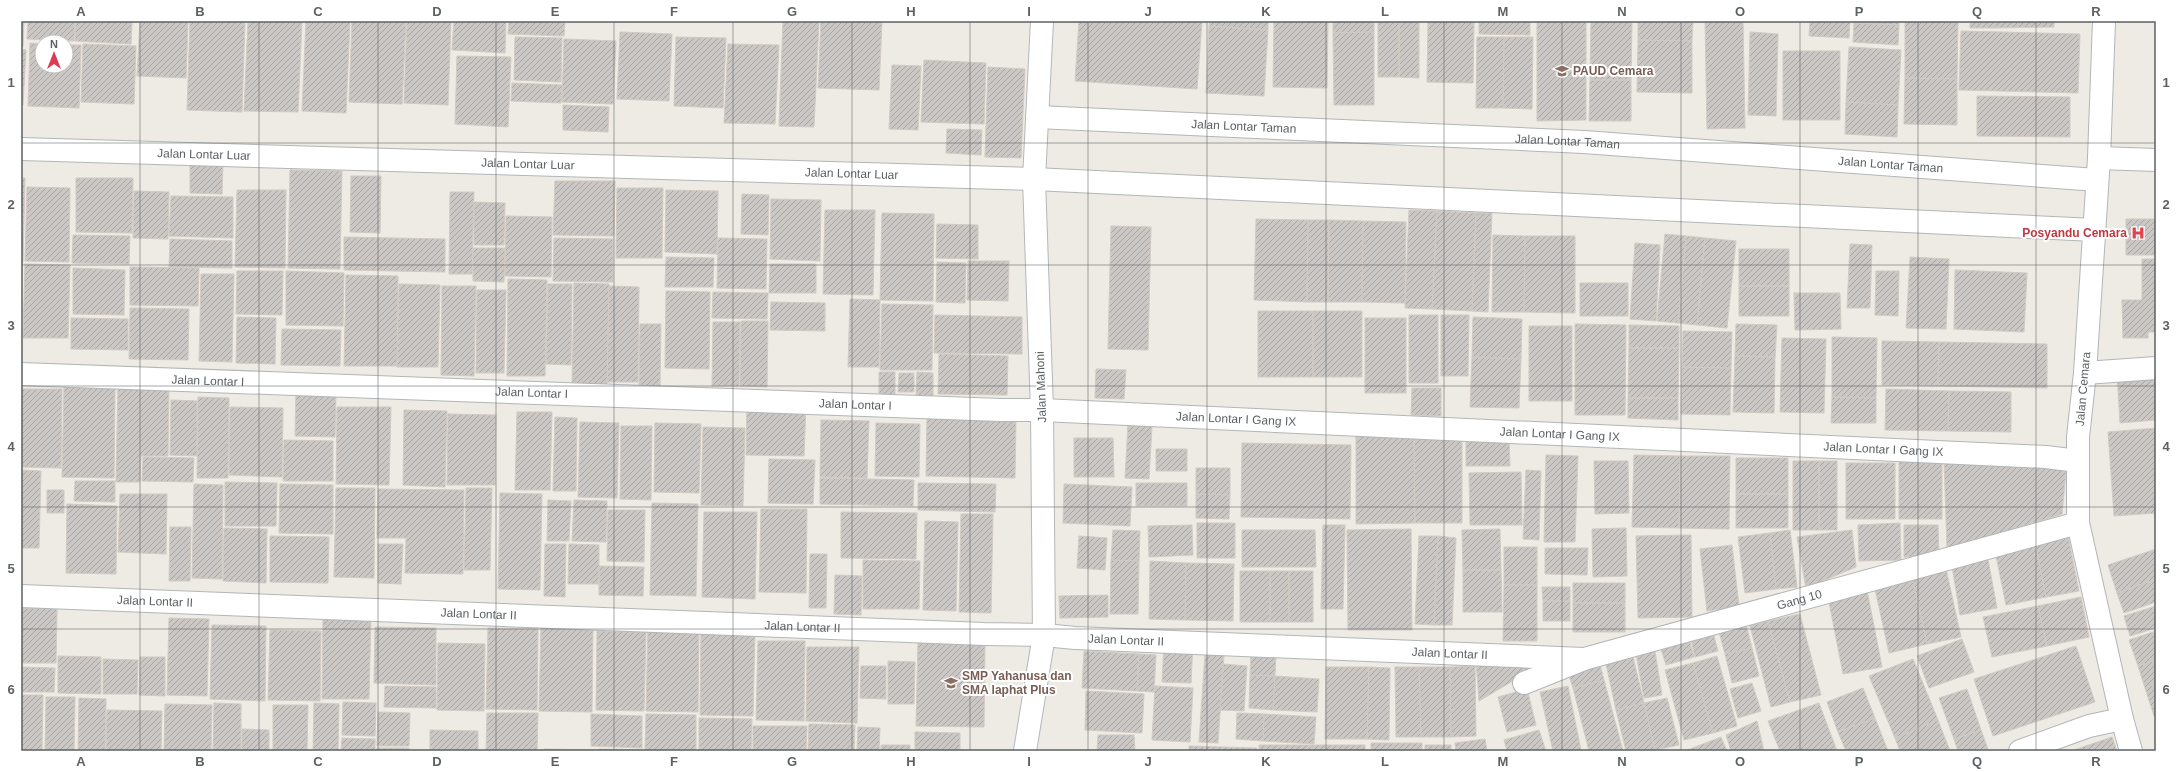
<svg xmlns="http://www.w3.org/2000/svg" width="2177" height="772" font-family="Helvetica,sans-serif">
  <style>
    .building { fill: url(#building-hatch); stroke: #d2cac3 }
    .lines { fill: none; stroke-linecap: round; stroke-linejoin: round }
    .street-casing { stroke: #b2b6b8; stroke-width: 24 }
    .secondary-casing { stroke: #b3b8bb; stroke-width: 24 }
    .street { stroke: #fff; stroke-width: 22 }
    .secondary { stroke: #fff; stroke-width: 22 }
    .grid { fill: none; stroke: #5c6164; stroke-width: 1; stroke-opacity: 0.55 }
    .labels { text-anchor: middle; stroke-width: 4; stroke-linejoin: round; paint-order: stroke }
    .education-label { font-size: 12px; font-weight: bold; fill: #785e54; stroke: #fff; text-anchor: start }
    .street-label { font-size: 12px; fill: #5c6164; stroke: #fff }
    .health-label { font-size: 12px; font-weight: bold; fill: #be3a42; stroke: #fff; text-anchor: end }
    .neatline { fill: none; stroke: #5c6164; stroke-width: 1.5 }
    .grid-label { font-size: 13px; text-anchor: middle; font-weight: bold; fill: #5c6164 }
  </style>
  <defs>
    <pattern id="building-hatch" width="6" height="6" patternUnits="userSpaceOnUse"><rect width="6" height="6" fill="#cbc7c4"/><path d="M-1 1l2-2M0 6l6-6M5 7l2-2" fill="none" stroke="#a8a5a3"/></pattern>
  </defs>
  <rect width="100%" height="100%" fill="#eeeae4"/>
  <path class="building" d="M21,21H24L23,47H21Z
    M28,21H75L74,41L27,39Z
    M76,21H132L131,44L75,41Z
    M140,21H188L186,78L137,76Z
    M190,21H245L242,112L187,110Z
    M248,21H302L298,112L244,111Z
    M306,21H350L346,113L302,111Z
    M352,21H406L402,104L349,102Z
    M407,21H451L448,105L404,103Z
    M454,21H506L505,53L452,50Z
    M509,21H565L564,36L508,34Z
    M783,21H819L814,127L779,126Z
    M821,21H882L879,90L818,88Z
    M1079,21H1202L1197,89L1075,81Z
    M1210,21H1268V30L1209,26Z
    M1274,21H1328L1327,88L1273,87Z
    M1333,21H1374V32L1333,33Z
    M1378,21H1399V77H1378Z
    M1399,21H1419V78L1399,77Z
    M1428,21H1474L1473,83L1427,82Z
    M1479,21H1530V35L1479,34Z
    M1537,21H1586V120L1537,121Z
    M1591,21H1632L1631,80H1590Z
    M1638,21H1693L1692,41L1638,40Z
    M1705,21H1743L1745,128L1707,129Z
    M1810,21H1850L1849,38L1809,36Z
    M1855,21H1899V25L1854,23Z
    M1905,21H1958L1957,79L1905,78Z
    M1970,21H1995V28H1970Z
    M1995,21H2054V27L1995,28Z
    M1854,23L1899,25L1898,45L1853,42Z
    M1209,26L1268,30L1264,96L1206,93Z
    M1961,31L2080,34L2078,93L1959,90Z
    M620,32L672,34L669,101L617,99Z
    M1374,32V105H1334L1333,33Z
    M1750,32L1778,34L1776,116L1748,115Z
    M515,37L562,38L561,82L514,80Z
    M676,37L726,38L723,108L674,106Z
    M1477,37H1504L1503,108H1476Z
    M1504,37H1533L1532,109L1503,108Z
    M564,39L616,41L613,104L562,102Z
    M1638,40L1692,41V93L1637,92Z
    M30,43L42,44V66H66V45H81L79,108L28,106Z
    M83,44L136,46L134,104L81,102Z
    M728,44L779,45L775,124L724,123Z
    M1849,47L1901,50L1898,105L1846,102Z
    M21,49L26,50L23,105H21Z
    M1783,51H1840V120H1783Z
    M457,56L511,57L508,127L455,124Z
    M924,60L986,63L984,124L921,122Z
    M892,65L921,66L918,130L889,129Z
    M988,67L1025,69L1021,158L985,157Z
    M1905,78L1957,79V125L1904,124Z
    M1590,80H1631V121H1589Z
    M512,83L562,85L561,103L511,101Z
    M1977,96L2070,97V137L1977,136Z
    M1846,102L1898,105L1897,137L1845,134Z
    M563,105L609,107L608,132L563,130Z
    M947,129L982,130L981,155L946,153Z
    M190,162H223L222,194L190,193Z
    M290,170L342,171L340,269L288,268Z
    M351,176H381L380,233L350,232Z
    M21,178H25L23,262H21Z
    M76,178H133L132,233L76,232Z
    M555,181H615L614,236L553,235Z
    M27,187L70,188L69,262L25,261Z
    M617,188H663L662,258H616Z
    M237,190H286L285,268L235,267Z
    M666,190L718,191L717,254L665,252Z
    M134,191L169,192L168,239L133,238Z
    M450,192H474L472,274H449Z
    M742,194L769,195L768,235L741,234Z
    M171,196L233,197V238L169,236Z
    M771,199L821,200L820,261L770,259Z
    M474,202L505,203L504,245H474Z
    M825,210H875L873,295L823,294Z
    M1409,210L1437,211L1432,309L1405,308Z
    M1437,211L1476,213L1472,311L1432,309Z
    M882,213L934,214L933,301L880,300Z
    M1476,213H1492L1488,312L1472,311Z
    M506,216L552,217L551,277L505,276Z
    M1256,219L1308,220L1307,302L1254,300Z
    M2126,219H2156V255H2126Z
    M1308,220H1329L1328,302H1307Z
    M1329,220L1363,221L1362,302H1328Z
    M1363,221L1406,222L1405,303L1362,302Z
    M937,224L978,225V259L936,258Z
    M1111,226L1151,227L1148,350L1108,349Z
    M1665,234L1686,236L1678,323L1657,321Z
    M73,235L130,236L129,264L72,263Z
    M1493,235L1525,236L1524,312H1492Z
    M1525,236H1575V313L1524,312Z
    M1686,236L1705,238L1697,325L1678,323Z
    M344,237L445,239V272L344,270Z
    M554,238L613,239V282L553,281Z
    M718,238L767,239L766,289L717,288Z
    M1705,238L1736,241L1727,328L1697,325Z
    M170,239L232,241V268L169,267Z
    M1635,243L1660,245L1656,321L1630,319Z
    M1850,244L1872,245L1870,308H1847Z
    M473,248H505L504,282L473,281Z
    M1739,249H1789V286H1739Z
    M666,257L714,258L713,287H665Z
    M1910,257L1949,259L1946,329L1906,328Z
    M2142,259H2156V332H2148V338H2123L2122,300H2142Z
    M968,261H1009L1008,301L967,300Z
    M937,262L966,263L965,303L936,302Z
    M25,264L70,265L68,338H23Z
    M770,264H816V293H769Z
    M130,267L199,268L198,306L130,305Z
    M73,268L125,270L124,315L73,314Z
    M1955,270L2027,273L2024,332L1954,329Z
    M237,271H283L282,315L236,314Z
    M286,271L344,273L343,326L286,325Z
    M1876,271H1899L1898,316L1875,315Z
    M201,274H234L232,362L199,361Z
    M346,275L398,276L397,366H344Z
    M508,279L547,280L545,376H507Z
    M574,283L609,284L607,385H572Z
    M1580,283H1628V316H1580Z
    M399,284L440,285L438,367H397Z
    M548,284H572L571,365L546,364Z
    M442,286H476L474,376L441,375Z
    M609,286L639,287L638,382H607Z
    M1739,286H1789V316H1739Z
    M477,290H506L504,373H476Z
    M666,291L710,292L709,369L665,368Z
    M713,292L768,293L767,319L712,318Z
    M1794,293H1840L1841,329L1795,330Z
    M850,299L880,300L879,367H848Z
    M771,302L825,303V331L770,330Z
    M882,304L933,305L932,370H880Z
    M130,308L189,309L188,360L129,359Z
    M1258,311H1313V377H1258Z
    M1313,311H1362V377H1313Z
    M935,315L1022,317V354L934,353Z
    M1409,315H1438V383H1409Z
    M1441,315H1469L1468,376H1441Z
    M237,317L276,318L275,364L236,363Z
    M1473,317L1522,319L1521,359L1472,357Z
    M71,318L128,319V350L71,349Z
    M1365,318H1406V393H1365Z
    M741,321H768L767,387L740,386Z
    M713,322H740L739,386H712Z
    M640,324H661L660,386L639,385Z
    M1575,324L1626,325L1625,415H1575Z
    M1736,324L1777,325L1775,357L1735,356Z
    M1629,325L1679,326V348H1629Z
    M1529,326H1572V401H1529Z
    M282,329L341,330L340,366L281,365Z
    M1683,331L1732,332L1731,368L1682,367Z
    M1832,337L1877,338L1876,398L1832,397Z
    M1782,338L1826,339L1824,413L1780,412Z
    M1882,341L1939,342L1938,386L1882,385Z
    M1939,342L2047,344V388L1938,386Z
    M1629,348H1679L1678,398H1628Z
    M939,354L1008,356L1007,395L938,394Z
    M1735,356L1775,357L1774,413L1733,412Z
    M1472,357L1521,359L1519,408L1470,407Z
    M1682,367L1731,368L1730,415L1681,414Z
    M1096,369L1126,370L1124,399L1095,398Z
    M2156,371V420L2120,423L2117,373Z
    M879,372H895V396H879Z
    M917,372L933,373V396H916Z
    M899,373H914V392H898Z
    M118,385L169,386L168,456H141L140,482H116Z
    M64,386L115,387L114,478L62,477Z
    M1412,388H1441V416L1411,415Z
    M21,389H62L61,468L21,467Z
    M296,389L336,390L335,437L295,436Z
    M1886,389L1949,391L1948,431L1885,430Z
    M1949,391L2011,392V432L1948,431Z
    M198,397L229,398L228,478H197Z
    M1832,397L1876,398V423H1831Z
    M1628,398H1678V420L1628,418Z
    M171,400L197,401V456L170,455Z
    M747,404L806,405L804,456L746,455Z
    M230,407L283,408L282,477L229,475Z
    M337,407H391L389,485L336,484Z
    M404,410L447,411L445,487L403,485Z
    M517,412H552L550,490H515Z
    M448,414L496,415L495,485H447Z
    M555,417L577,418L576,491H553Z
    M927,417L1016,418L1015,478L926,476Z
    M821,420L869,421L867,478L820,477Z
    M580,422L619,423L617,498L578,497Z
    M655,423L701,424L699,493L654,492Z
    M876,423L920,424L919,477L875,476Z
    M1128,424L1152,426L1149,479L1125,478Z
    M621,426H652L651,500L620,499Z
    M703,427L745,428L743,506L701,505Z
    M2156,428V513L2114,516L2108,432Z
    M1462,435V523H1415L1414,436Z
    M1356,436H1414L1415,523L1356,524Z
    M1074,438H1113L1114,477H1074Z
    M1466,438H1509L1510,466H1466Z
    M284,440L333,441V481H283Z
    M1242,443L1351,445L1350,519L1241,517Z
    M1156,449H1187V471H1156Z
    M1546,455L1578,456L1575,542H1544Z
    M1634,455L1680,456L1679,528L1632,527Z
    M1680,456H1730L1729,529L1679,528Z
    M143,457L194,458L193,482L142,481Z
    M1736,458H1788V494H1736Z
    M1899,458H1942V519H1899Z
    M769,459L815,460L813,504L768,503Z
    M1944,459L2067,461L2062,514L1947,549Z
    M1594,461H1628L1629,513L1595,514Z
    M1793,461H1819V530H1793Z
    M1819,461H1837V530H1819Z
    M1846,463H1895V519H1846Z
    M1196,468H1230V495L1196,494Z
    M21,470L41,471L39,548H21Z
    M1526,470L1541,471L1539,540L1523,539Z
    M1521,472L1522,525H1470L1469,473Z
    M820,478L914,480L913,506L820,504Z
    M75,481H115V502L74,501Z
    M225,482L277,483L276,526H225Z
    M918,483L996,484L995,512L918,510Z
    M1136,483H1187V506H1136Z
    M194,484L223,485L222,579L192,578Z
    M280,484L333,485V534L279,533Z
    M1064,484L1132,487L1130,526L1063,523Z
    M336,488H375L374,578L334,577Z
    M466,488H492L490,570H464Z
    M378,489L464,490L463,574L405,573L406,538H377Z
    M47,490H64V513H47Z
    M500,493L542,494L540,590L498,589Z
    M120,494H167L166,554L118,552Z
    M1196,494L1230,495L1229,519L1196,518Z
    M1736,494H1788V528H1736Z
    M548,500L571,501L569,541H547Z
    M574,500L607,501L606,542L572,541Z
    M652,503L698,504L696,596L650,595Z
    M67,504L117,506L116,574L66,573Z
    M761,509H807L806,593L759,592Z
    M608,510H645L644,562L607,561Z
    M704,512H757L755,599L702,597Z
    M841,512L917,513L916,559L841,558Z
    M961,514H993L991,613L959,612Z
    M925,521L958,522L956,611L923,610Z
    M1197,523H1235V558H1197Z
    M1900,523L1901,560L1859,561L1858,525Z
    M1192,525L1193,555L1149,557L1148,526Z
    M1323,525H1345L1343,609H1321Z
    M1904,525H1938L1939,555L1904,557Z
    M170,527H191L190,581H169Z
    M224,528L267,529L266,583L223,581Z
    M1626,528L1627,576L1593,577L1592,529Z
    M1411,529L1412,630H1348L1347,530Z
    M1500,529L1501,570H1463L1462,530Z
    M1113,530L1140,531L1139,561L1111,560Z
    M1242,530H1315L1316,567H1242Z
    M1790,530L1797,587L1776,589L1770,533Z
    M1852,530L1856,567L1806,588L1797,537Z
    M1770,533L1776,589L1745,593L1738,537Z
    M1691,535L1692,617L1638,618L1636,536Z
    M270,536L329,537L328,583L270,582Z
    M1079,536L1107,538L1105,570L1077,568Z
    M1419,536H1438L1434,625L1415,624Z
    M1438,536L1456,538L1452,625H1434Z
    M2068,536L2079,591L2046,597L2035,542Z
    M2035,542L2046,597L2006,605L1995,551Z
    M378,544H403L401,584L378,583Z
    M545,544H566L565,597L544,596Z
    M569,544L599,545V584H568Z
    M1732,545L1739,606L1707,611L1700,549Z
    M1504,547H1537V585H1504Z
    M1545,548H1588L1587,575L1545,574Z
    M2156,549V579L2117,593L2108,565Z
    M810,554H827L826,608H809Z
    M1987,554L1997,608L1960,615L1951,560Z
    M863,560L920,561L919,609H863Z
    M1111,560L1139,561L1138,614H1110Z
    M1150,561L1186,563L1185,620L1149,619Z
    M1186,563L1234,564L1233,621L1185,620Z
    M1945,564L1961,637L1927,644L1911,571Z
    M599,566L644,567L643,596L599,595Z
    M1463,570H1501L1502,612H1463Z
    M1240,571H1270V622H1240Z
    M1270,571H1289V622H1270Z
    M1289,571H1313V622H1289Z
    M1911,571L1927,644L1889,653L1873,580Z
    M835,575L862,576L861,615L834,614Z
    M2156,579V602L2124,613L2117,593Z
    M1573,583H1625V603H1573Z
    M1504,585H1537V641H1503Z
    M1542,587H1570V601H1543Z
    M1867,590L1882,667L1843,674L1828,597Z
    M1108,595V617L1060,618L1059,596Z
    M2081,597L2089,637L2047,646L2038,606Z
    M1543,601H1570V621H1543Z
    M1573,603H1625V632H1573Z
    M2038,606L2047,646L1992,657L1983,617Z
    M2156,606V628L2130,636L2124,616Z
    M21,608L57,609L56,663H21Z
    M1800,614L1821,695L1790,702L1768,621Z
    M323,615L371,616L369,699H322Z
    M169,618L209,619L207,696L167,695Z
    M1745,621L1752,648L1725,654L1718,628Z
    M1768,621L1790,702L1771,707L1750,626Z
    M648,624L699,625L698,712L646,711Z
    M212,625L266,626L265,701L210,699Z
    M1711,625L1718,651L1695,657L1689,630Z
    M375,627L436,628V685L374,683Z
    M541,627L593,628L592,712L539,711Z
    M701,627L755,628L753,716L700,715Z
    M488,628L538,629L537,710L486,709Z
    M270,630L321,631L320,701L268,700Z
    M597,631L646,632L644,711L596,710Z
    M2156,631V660L2138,666L2129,640Z
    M1688,635L1694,657L1666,665L1659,643Z
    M1962,639L1974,672L1929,688L1917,656Z
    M918,640L985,641L984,727L916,726Z
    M758,641H805L804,721L756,720Z
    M438,643L485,644L484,711L437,710Z
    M1164,644H1193L1191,683L1162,682Z
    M1654,645L1662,695L1644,698L1635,648Z
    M2076,646L2095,702L1993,736L1974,679Z
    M807,647H859L857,723L806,721Z
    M1752,648L1759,676L1732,683L1725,654Z
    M1084,651L1139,654L1137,691L1082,688Z
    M1251,652L1276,653L1275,676L1250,675Z
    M1632,653L1644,703L1616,710L1605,659Z
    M1139,654L1156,655L1154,692L1137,691Z
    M1205,654L1224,655L1218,743L1199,742Z
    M58,656L101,657V694L58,693Z
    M1717,656L1737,726L1713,733L1693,663Z
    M140,657H165V696L139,695Z
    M1527,658L1528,672L1479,701L1476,660Z
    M103,659L138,660L137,694H103Z
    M1913,659L1938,720L1895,738L1869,676Z
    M2156,660V684L2145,688L2138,666Z
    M888,661L915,662L914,704H888Z
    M1599,661L1604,680L1573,688L1567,669Z
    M1693,663L1713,733L1684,740L1665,670Z
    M1223,664L1247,666L1244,711L1220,710Z
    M861,666H886V699L860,698Z
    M1475,666L1476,736L1451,737L1450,667Z
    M21,667L55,668L54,692H21Z
    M1326,667H1369L1367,739H1325Z
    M1369,667L1390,668L1389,740L1367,739Z
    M1395,667H1419L1421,737H1396Z
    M1419,667H1450L1451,737H1421Z
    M1250,675L1275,676L1273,710L1249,708Z
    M1275,676L1319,679L1317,712L1273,710Z
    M1604,680L1623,751H1589L1573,688Z
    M1752,683L1761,711L1738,718L1730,689Z
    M2156,684V715L2154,716L2145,688Z
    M385,686L436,687V708L384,707Z
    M1155,686L1193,688L1190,742L1152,740Z
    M1568,686L1581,750L1553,751L1540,692Z
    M1863,688L1875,718L1838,732L1827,702Z
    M1527,689L1536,725L1507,732L1498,697Z
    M1967,689L1981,730L1954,739L1939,698Z
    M1086,691L1144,694L1142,733L1085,730Z
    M21,695H43L42,751H21Z
    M46,697H75L74,751H45Z
    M79,698L106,699L105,751H78Z
    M1667,698L1679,745L1655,750L1644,703Z
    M343,702L376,703L375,736L342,735Z
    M214,703L241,704V751H213Z
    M314,703L339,704L338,751H313Z
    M1644,703L1655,750L1626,751L1616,710Z
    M1819,703L1837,751H1780L1768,721Z
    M165,704L212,705L211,751H164Z
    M273,705H308L307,751H273Z
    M107,710L162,711L161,751H106Z
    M378,712L410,713L409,746H377Z
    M487,713H538L537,751H486Z
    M1237,713L1264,714L1263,741L1236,739Z
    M591,714L642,716V748L591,746Z
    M646,714L696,715V751H645Z
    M1264,714L1316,717L1314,744L1263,741Z
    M699,718L752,719L751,751H699Z
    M1875,718L1888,751H1846L1838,732Z
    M1938,720L1950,751H1900L1895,738Z
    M1757,721L1764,751H1731L1726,735Z
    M809,724L855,725L854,751H808Z
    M753,726H807L806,751H753Z
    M858,727L880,728L879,751H857Z
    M242,729L269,730V751H242Z
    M430,730L478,731V751H430Z
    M1539,730L1546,751H1507L1504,740Z
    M1981,730L1988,749L1958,751L1954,739Z
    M915,732L960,733V751H915Z
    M1098,735H1134L1135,751H1097Z
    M1721,737L1727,751H1685Z
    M2112,737L2117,751H2071Z
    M342,738L375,739V751H341Z
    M1485,739L1487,751H1456L1455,743Z
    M1371,743H1422V751H1371Z
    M881,745H910V751H881Z
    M1259,745H1282V751H1259Z
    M1282,745H1311V751H1282Z
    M1311,745H1365V751H1311Z
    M1425,745H1451V751H1425Z
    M1189,746L1257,748V751H1189Z
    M377,748H409V751H376Z
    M544,749L593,750V751H544Z
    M599,749L645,750V751H598Z"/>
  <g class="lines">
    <g class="street-casing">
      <g id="street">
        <path d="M2104,21L2099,158L2085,373L2078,437V523L2122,719L2131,751"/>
        <path id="s1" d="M1037,117L1584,142L2097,180"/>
        <path id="s2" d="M21,149L1034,179L2094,230"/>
        <path d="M2099,158L2156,160"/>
        <path d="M2085,373L2156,368"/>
        <path id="s3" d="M21,374L1001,410H1042L2046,457L2078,461"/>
        <path id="s4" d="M21,596L984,634L1044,635L1075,638L1584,659"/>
        <path id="s5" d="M1524,683L1584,659L2078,523"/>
        <path d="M2020,751L2089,726L2122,719"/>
      </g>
    </g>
    <g class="secondary-casing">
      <path id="secondary" d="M1025,751L1044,635L1042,410L1034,179L1042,21"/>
    </g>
    <use href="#street" class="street"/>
    <use href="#secondary" class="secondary"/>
  </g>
  <path class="grid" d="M140,21V751M259,21V751M378,21V751M496,21V751M614,21V751M733,21V751M852,21V751M970,21V751M1088,21V751M1207,21V751M1326,21V751M1444,21V751M1562,21V751M1681,21V751M1800,21V751M1918,21V751M2036,21V751M21,143H2156M21,265H2156M21,386H2156M21,507H2156M21,629H2156"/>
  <defs>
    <g id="school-bare" transform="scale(1.08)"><path d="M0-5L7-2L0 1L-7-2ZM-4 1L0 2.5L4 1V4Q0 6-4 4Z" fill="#8d6e63" stroke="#fff" stroke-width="2.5" paint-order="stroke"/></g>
    <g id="hospital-bare" transform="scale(1.08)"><path d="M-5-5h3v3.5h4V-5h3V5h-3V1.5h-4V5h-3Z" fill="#e0444e" stroke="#fff" stroke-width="2.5" paint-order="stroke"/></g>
  </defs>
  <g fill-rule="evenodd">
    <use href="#school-bare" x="1562" y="71"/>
    <use href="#hospital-bare" x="2138" y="233"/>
    <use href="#school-bare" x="951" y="683"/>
  </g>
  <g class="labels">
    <g class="education-label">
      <text x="1573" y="75">PAUD Cemara</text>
      <text x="962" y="680">SMP Yahanusa dan<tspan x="962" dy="14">SMA laphat Plus</tspan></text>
    </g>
    <g class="street-label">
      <text dy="4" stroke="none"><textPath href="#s1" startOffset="207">Jalan Lontar Taman</textPath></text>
      <text dy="4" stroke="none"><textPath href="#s1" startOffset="531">Jalan Lontar Taman</textPath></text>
      <text dy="4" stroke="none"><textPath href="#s2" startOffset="183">Jalan Lontar Luar</textPath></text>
      <text dy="4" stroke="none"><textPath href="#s2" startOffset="507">Jalan Lontar Luar</textPath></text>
      <text dy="4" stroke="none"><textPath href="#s1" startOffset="855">Jalan Lontar Taman</textPath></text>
      <text dy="4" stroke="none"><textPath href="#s2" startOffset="831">Jalan Lontar Luar</textPath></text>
      <text dy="4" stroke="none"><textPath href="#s3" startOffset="187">Jalan Lontar I</textPath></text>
      <text transform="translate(1041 387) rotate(-92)" y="4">Jalan Mahoni</text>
      <text transform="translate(2083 389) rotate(-85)" y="4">Jalan Cemara</text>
      <text dy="4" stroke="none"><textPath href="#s3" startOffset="511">Jalan Lontar I</textPath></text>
      <text dy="4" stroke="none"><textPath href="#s3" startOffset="835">Jalan Lontar I</textPath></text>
      <text dy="4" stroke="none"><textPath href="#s3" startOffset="1216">Jalan Lontar I Gang IX</textPath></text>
      <text dy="4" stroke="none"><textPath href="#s3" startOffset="1540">Jalan Lontar I Gang IX</textPath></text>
      <text dy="4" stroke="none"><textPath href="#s3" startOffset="1864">Jalan Lontar I Gang IX</textPath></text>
      <text dy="4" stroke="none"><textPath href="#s5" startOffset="288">Gang 10</textPath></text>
      <text dy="4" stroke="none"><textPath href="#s4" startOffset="134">Jalan Lontar II</textPath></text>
      <text dy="4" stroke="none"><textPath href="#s4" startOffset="458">Jalan Lontar II</textPath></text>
      <text dy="4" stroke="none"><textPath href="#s4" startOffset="782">Jalan Lontar II</textPath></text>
      <text dy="4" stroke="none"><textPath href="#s4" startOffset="1106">Jalan Lontar II</textPath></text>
      <text dy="4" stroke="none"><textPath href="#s4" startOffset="1430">Jalan Lontar II</textPath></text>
    </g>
    <g class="health-label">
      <text x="2127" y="237">Posyandu Cemara</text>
    </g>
  </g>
  <rect width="2177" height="772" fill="none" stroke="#ffffff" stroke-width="44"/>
  <g transform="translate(54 54)"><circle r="19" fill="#ffffff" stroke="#bec0c1"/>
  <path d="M0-3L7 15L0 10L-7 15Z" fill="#dd3b50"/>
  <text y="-6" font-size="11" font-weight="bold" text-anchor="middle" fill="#5c6164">N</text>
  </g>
  <rect x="22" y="22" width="2133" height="728" class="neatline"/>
  <g class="grid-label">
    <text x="81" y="16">A</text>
    <text x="200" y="16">B</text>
    <text x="318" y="16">C</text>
    <text x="437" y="16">D</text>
    <text x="555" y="16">E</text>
    <text x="674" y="16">F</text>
    <text x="792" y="16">G</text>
    <text x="911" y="16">H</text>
    <text x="1029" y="16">I</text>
    <text x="1148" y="16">J</text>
    <text x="1266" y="16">K</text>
    <text x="1385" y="16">L</text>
    <text x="1503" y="16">M</text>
    <text x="1622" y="16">N</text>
    <text x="1740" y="16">O</text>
    <text x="1859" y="16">P</text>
    <text x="1977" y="16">Q</text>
    <text x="2096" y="16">R</text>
    <text x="11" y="87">1</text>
    <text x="2166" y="87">1</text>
    <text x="11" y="209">2</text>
    <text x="2166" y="209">2</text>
    <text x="11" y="330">3</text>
    <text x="2166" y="330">3</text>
    <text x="11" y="451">4</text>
    <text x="2166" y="451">4</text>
    <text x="11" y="573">5</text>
    <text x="2166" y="573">5</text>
    <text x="11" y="694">6</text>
    <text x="2166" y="694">6</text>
    <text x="81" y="766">A</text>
    <text x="200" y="766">B</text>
    <text x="318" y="766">C</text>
    <text x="437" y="766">D</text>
    <text x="555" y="766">E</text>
    <text x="674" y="766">F</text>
    <text x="792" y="766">G</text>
    <text x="911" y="766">H</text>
    <text x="1029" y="766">I</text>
    <text x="1148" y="766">J</text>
    <text x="1266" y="766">K</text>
    <text x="1385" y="766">L</text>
    <text x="1503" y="766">M</text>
    <text x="1622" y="766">N</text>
    <text x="1740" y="766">O</text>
    <text x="1859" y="766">P</text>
    <text x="1977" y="766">Q</text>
    <text x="2096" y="766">R</text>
  </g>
</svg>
